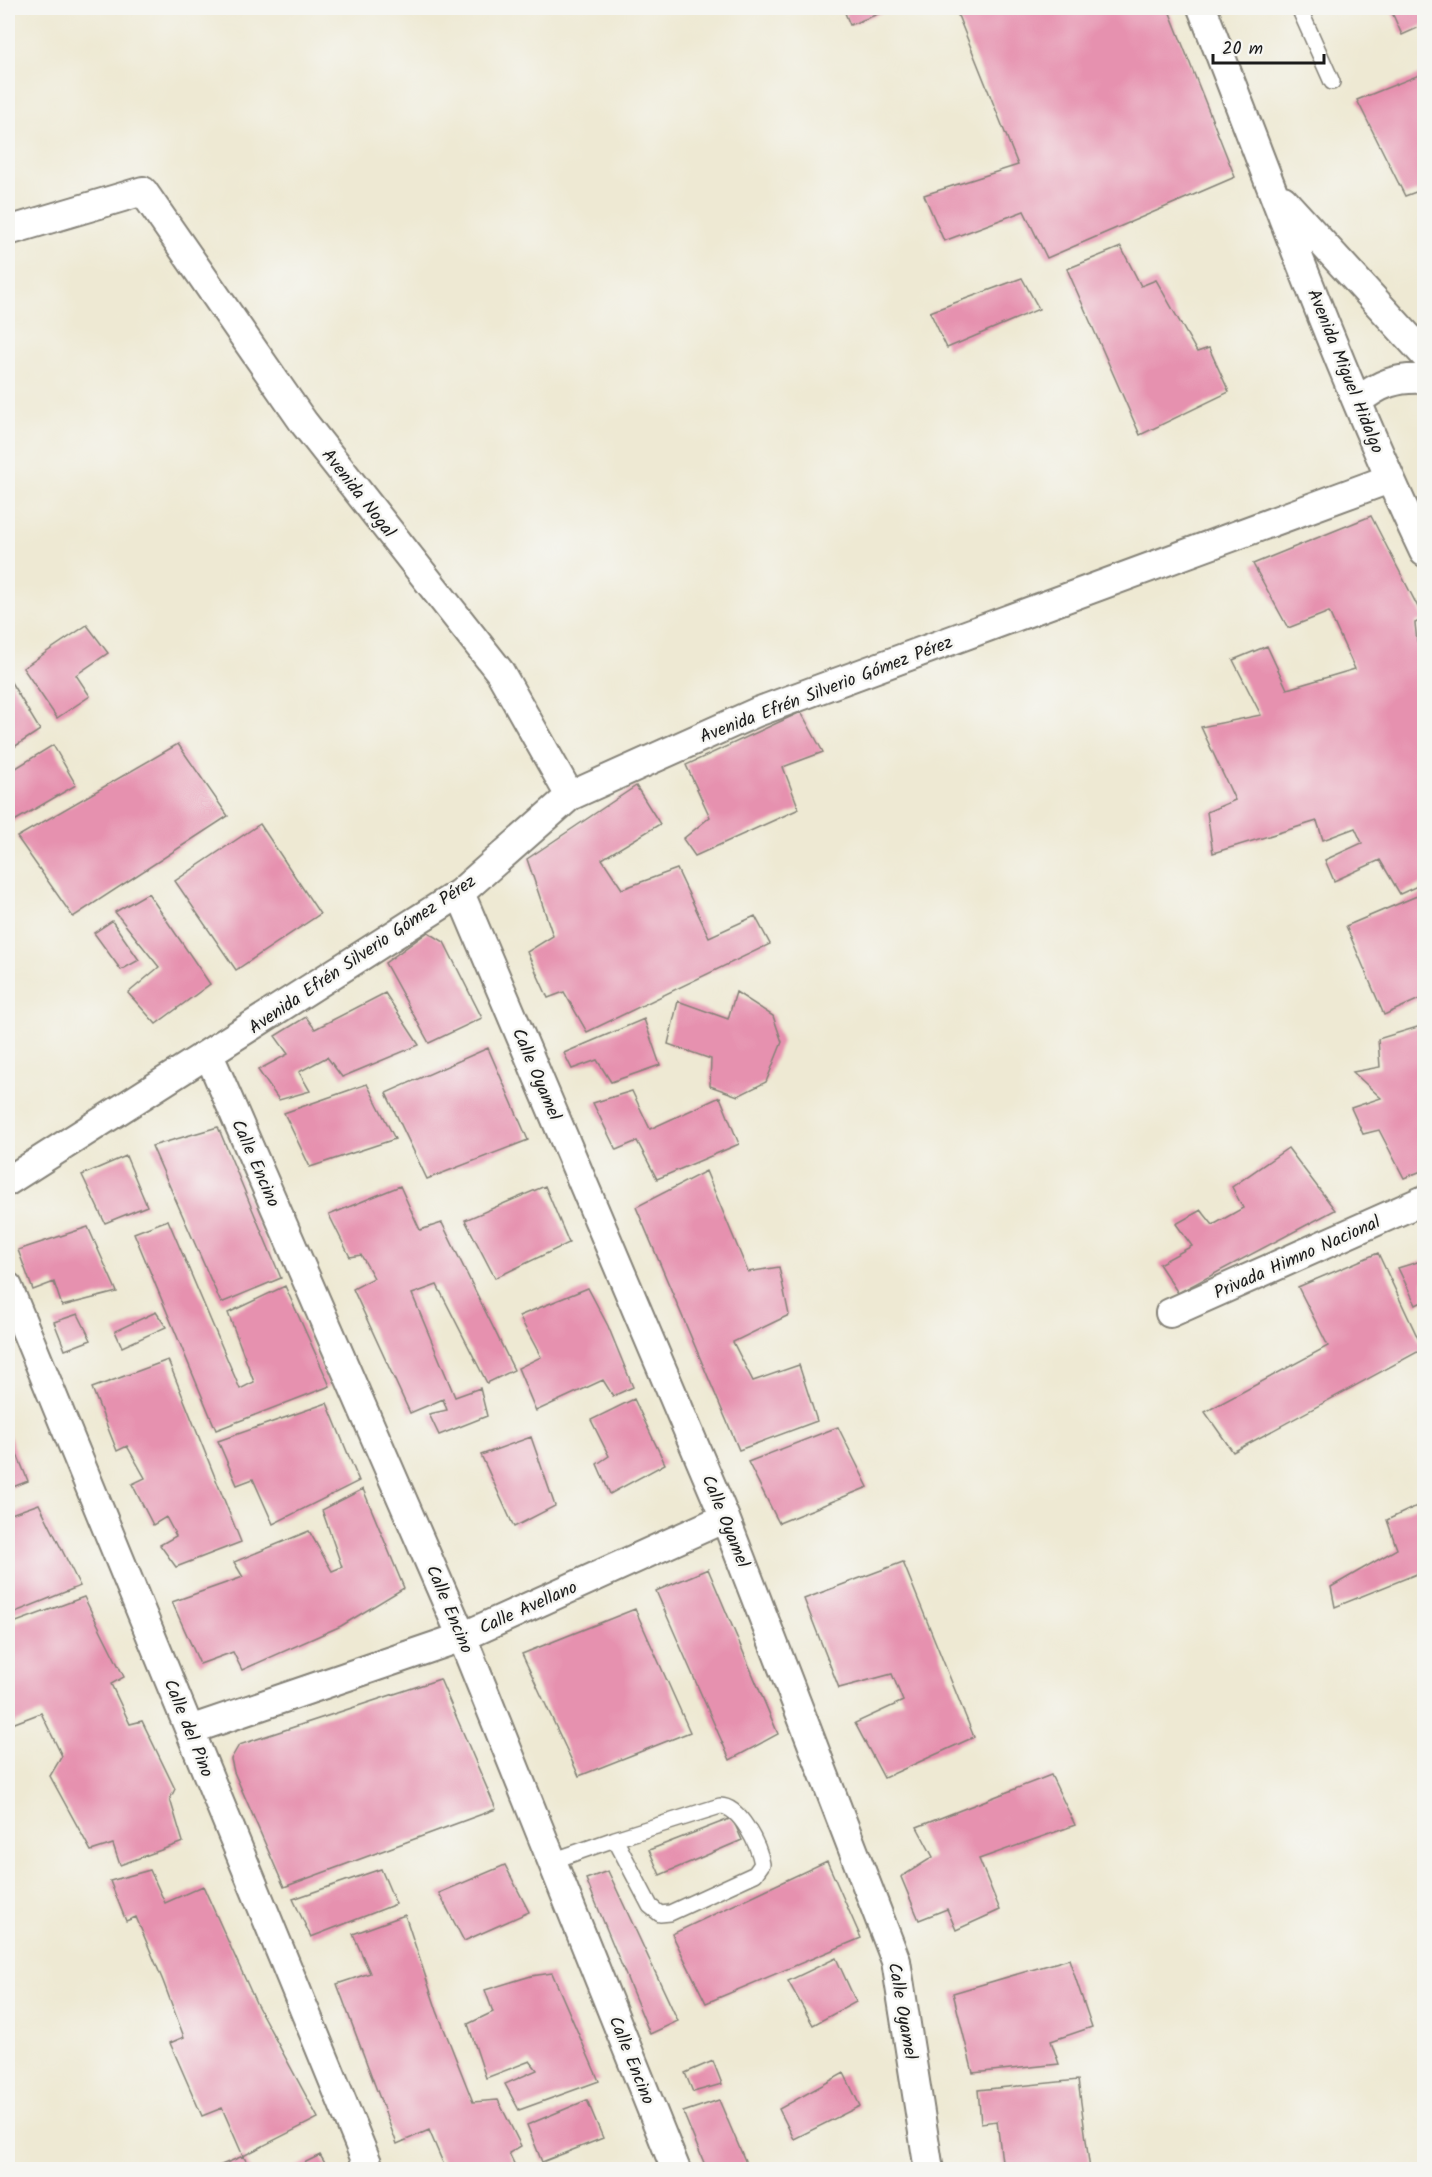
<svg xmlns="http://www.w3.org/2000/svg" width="1432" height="2177" font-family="Kalam,sans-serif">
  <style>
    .building { fill: #e691af }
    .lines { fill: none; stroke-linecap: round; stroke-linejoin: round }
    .lane-casing { stroke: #858278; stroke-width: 18 }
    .street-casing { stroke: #858278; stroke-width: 32 }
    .lane { stroke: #fff; stroke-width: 15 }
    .street { stroke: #fff; stroke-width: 28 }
    .labels { text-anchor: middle; stroke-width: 5; stroke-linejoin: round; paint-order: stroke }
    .street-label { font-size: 18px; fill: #1c1c1c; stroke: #f6f6f2 }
  </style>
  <rect width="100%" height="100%" fill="#f6f6f2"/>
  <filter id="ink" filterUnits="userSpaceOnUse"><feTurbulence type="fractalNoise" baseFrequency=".0167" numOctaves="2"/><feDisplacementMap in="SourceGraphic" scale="12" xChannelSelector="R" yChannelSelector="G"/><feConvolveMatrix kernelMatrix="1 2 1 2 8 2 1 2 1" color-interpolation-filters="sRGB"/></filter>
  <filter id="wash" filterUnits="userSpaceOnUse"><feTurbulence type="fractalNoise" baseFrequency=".008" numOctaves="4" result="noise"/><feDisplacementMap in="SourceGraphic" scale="24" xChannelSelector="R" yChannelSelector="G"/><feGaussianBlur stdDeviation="1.35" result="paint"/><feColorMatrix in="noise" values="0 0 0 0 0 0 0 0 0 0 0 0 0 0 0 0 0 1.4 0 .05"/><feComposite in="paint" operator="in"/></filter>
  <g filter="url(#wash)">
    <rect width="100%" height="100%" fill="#eee9d3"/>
    <g id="blocks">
      <path class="building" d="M843,8H893L850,25Z
        M955,8H1168L1235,177L1047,258L1024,211L944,241L924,195L1018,165Z
        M1390,8H1424V25L1402,35Z
        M1424,73V189L1405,196L1357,100Z
        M1121,247L1141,286L1156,280L1197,352L1209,348L1229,392L1140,435L1067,269Z
        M1022,278L1039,309L947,348L930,312Z
        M1371,516L1424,619L1415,623L1417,641L1424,639V883L1400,894L1380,860L1334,881L1325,860L1362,843L1355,828L1323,840L1317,821L1213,853L1207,812L1235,800L1201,727L1261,715L1233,660L1267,646L1287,689L1355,669L1329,612L1288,628L1253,564Z
        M87,625L108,653L76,675L90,696L57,718L23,668Z
        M9,679L40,730L8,751V680Z
        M801,712L823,752L783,767L799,809L695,856L683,839L710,817L686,765Z
        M178,744L228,816L73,917L17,837Z
        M53,745L76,785L11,823L8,819V773Z
        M636,786L660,824L602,859L622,889L677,869L709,937L755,916L770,944L587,1032L564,992L548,998L527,952L553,936L527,859Z
        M260,824L320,914L236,970L175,881Z
        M148,893L210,984L156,1024L128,993L159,967L115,912Z
        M1424,893V997L1384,1015L1346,926Z
        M112,921L139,960L121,970L94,933Z
        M428,932L444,942L482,1018L429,1043L385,963Z
        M736,992L773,1016L782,1042L766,1082L738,1096L710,1086L711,1059L668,1044L678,1001L728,1019Z
        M385,993L419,1045L342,1077L327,1057L299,1072L310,1091L279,1100L258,1070L288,1054L275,1036L306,1017L315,1029Z
        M644,1019L660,1065L611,1082L597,1060L572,1069L564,1053Z
        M1424,1025V1170L1404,1178L1379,1130L1363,1134L1351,1108L1381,1098L1353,1072L1380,1067L1378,1039Z
        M488,1048L528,1140L427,1179L386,1093Z
        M367,1084L395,1139L310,1167L284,1113Z
        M632,1091L650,1129L720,1097L739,1144L657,1179L637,1141L616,1150L593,1103Z
        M218,1127L281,1278L221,1303L152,1146Z
        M1288,1148L1335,1210L1178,1293L1159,1264L1192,1246L1176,1224L1201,1210L1213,1225L1243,1208L1232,1187Z
        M126,1156L147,1206L105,1223L82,1175Z
        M706,1171L748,1272L779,1267L789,1315L733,1342L753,1381L799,1365L817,1421L739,1450L636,1207Z
        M400,1186L420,1230L442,1223L514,1370L487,1383L437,1285L412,1294L455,1397L480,1388L487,1416L439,1435L429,1414L447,1410L443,1399L410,1413L353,1289L374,1278L361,1255L350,1257L329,1215Z
        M545,1186L569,1243L495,1278L465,1220Z
        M168,1220L240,1389L254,1382L228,1313L285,1286L330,1386L216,1430L134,1233Z
        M88,1227L117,1292L62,1306L54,1282L33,1290L18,1250Z
        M1378,1253L1423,1349L1233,1452L1205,1412L1328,1346L1298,1287Z
        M1424,1260V1301L1416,1305L1398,1268Z
        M588,1288L608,1326L633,1387L613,1396L603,1380L536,1411L518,1368L541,1357L519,1316Z
        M156,1312L166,1327L122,1347L115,1331Z
        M78,1314L91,1340L65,1350L54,1322Z
        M168,1360L241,1542L176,1567L160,1545L176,1536L166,1517L153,1525L132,1484L145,1478L127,1446L117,1451L92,1388Z
        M634,1399L665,1464L610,1494L597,1464L609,1456L591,1420Z
        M327,1403L359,1481L273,1524L253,1479L237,1485L218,1441Z
        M838,1427L868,1487L779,1523L748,1462Z
        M8,1432L28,1481L8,1489Z
        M531,1437L555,1506L514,1527L481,1455Z
        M363,1489L404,1588L341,1626L242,1670L233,1652L200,1664L172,1602L243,1577L234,1562L309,1531L332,1571L342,1567L322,1510Z
        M39,1504L80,1586L8,1615V1515Z
        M1419,1505L1424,1518V1571L1335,1607L1331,1587L1397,1549L1387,1520Z
        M903,1562L974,1737L884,1778L855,1723L903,1701L892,1674L839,1688L804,1599Z
        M708,1569L778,1734L730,1760L656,1591Z
        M84,1597L124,1677L111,1684L130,1724L142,1721L175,1789L170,1799L183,1842L120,1865L113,1844L91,1851L50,1776L62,1756L41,1713L12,1724L8,1717V1625Z
        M635,1609L690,1732L579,1776L522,1654Z
        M440,1679L496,1809L284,1887L234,1772L231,1759L239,1745Z
        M1051,1775L1075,1825L979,1859L1000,1910L956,1930L947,1909L919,1920L901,1877L933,1857L917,1827Z
        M732,1818L742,1840L660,1875L649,1850Z
        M827,1861L861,1938L706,2003L672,1934Z
        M505,1865L529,1912L464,1941L439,1893Z
        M381,1869L396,1904L311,1937L293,1899Z
        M150,1870L165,1903L203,1886L257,2005L318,2118L243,2156L252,2170H221L219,2166L243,2156L222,2108L202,2116L170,2043L184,2037L163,1981L136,1917L126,1921L110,1881Z
        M608,1871L678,2021L650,2034L586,1879Z
        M405,1915L437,2011L473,2102L498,2100L521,2146L509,2153L517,2170H446L429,2130L397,2144L337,1984L370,1973L353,1934Z
        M836,1958L856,2002L813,2025L788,1981Z
        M1069,1959L1092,2027L1051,2041L1059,2064L973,2073L953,1993Z
        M552,1973L599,2081L519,2110L505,2084L537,2070L530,2061L486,2078L468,2024L493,2012L485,1990L531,1976Z
        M713,2061L722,2084L693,2092L685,2073Z
        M844,2073L860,2106L794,2139L779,2109Z
        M1078,2080L1090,2170H1003L997,2121L981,2123L978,2090Z
        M587,2100L603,2138L542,2162L527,2125Z
        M719,2100L749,2170H707L683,2112Z
        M320,2155L329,2170H290Z"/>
    </g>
  </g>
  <g filter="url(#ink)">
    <use href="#blocks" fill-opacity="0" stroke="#858278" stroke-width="1.5"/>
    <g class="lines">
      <g class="lane-casing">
        <path id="lane" d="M1299,8L1332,82
          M720,1806C740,1806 759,1846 762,1864L755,1874L670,1913L660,1914L650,1906L615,1839Z
          M552,1861L615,1839"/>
      </g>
      <g class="street-casing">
        <path id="street" d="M1202,8C1273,190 1340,375 1424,552
          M1283,200L1424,354
          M8,231L143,191L304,423L500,672L570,796
          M1358,401C1379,384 1397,377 1424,379
          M460,893L725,1518L896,1961L929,2170
          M209,1055L462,1637L676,2170
          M8,1181L460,893L570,796L757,712L1389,479
          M8,1287L370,2170
          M1170,1313L1424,1200
          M190,1730L462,1637L725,1518"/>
      </g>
      <use href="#lane" class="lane"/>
      <use href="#street" class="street"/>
    </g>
  </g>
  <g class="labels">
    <g class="street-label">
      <text transform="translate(1346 371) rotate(68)" y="6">Avenida Miguel Hidalgo</text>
      <text transform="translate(359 493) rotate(52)" y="6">Avenida Nogal</text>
      <text transform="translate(826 689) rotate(-21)" y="6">Avenida Efrén Silverio Gómez Pérez</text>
      <text transform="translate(362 954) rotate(-34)" y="6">Avenida Efrén Silverio Gómez Pérez</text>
      <text transform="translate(537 1074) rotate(67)" y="6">Calle Oyamel</text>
      <text transform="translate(256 1163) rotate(66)" y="6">Calle Encino</text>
      <text transform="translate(1297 1257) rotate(-24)" y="6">Privada Himno Nacional</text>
      <text transform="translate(726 1521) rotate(68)" y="6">Calle Oyamel</text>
      <text transform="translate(528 1607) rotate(-24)" y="6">Calle Avellano</text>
      <text transform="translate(450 1609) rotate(67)" y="6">Calle Encino</text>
      <text transform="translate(189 1728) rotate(68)" y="6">Calle del Pino</text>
      <text transform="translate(903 2011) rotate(80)" y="6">Calle Oyamel</text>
      <text transform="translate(632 2060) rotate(68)" y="6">Calle Encino</text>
    </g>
  </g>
  <rect width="1432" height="2177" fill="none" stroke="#f6f6f2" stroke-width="30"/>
  <path d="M1213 54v9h111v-9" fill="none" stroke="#1c1c1c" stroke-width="3"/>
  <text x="1222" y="54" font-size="18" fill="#1c1c1c" stroke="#f6f6f2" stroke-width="4.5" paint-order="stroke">20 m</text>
</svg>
